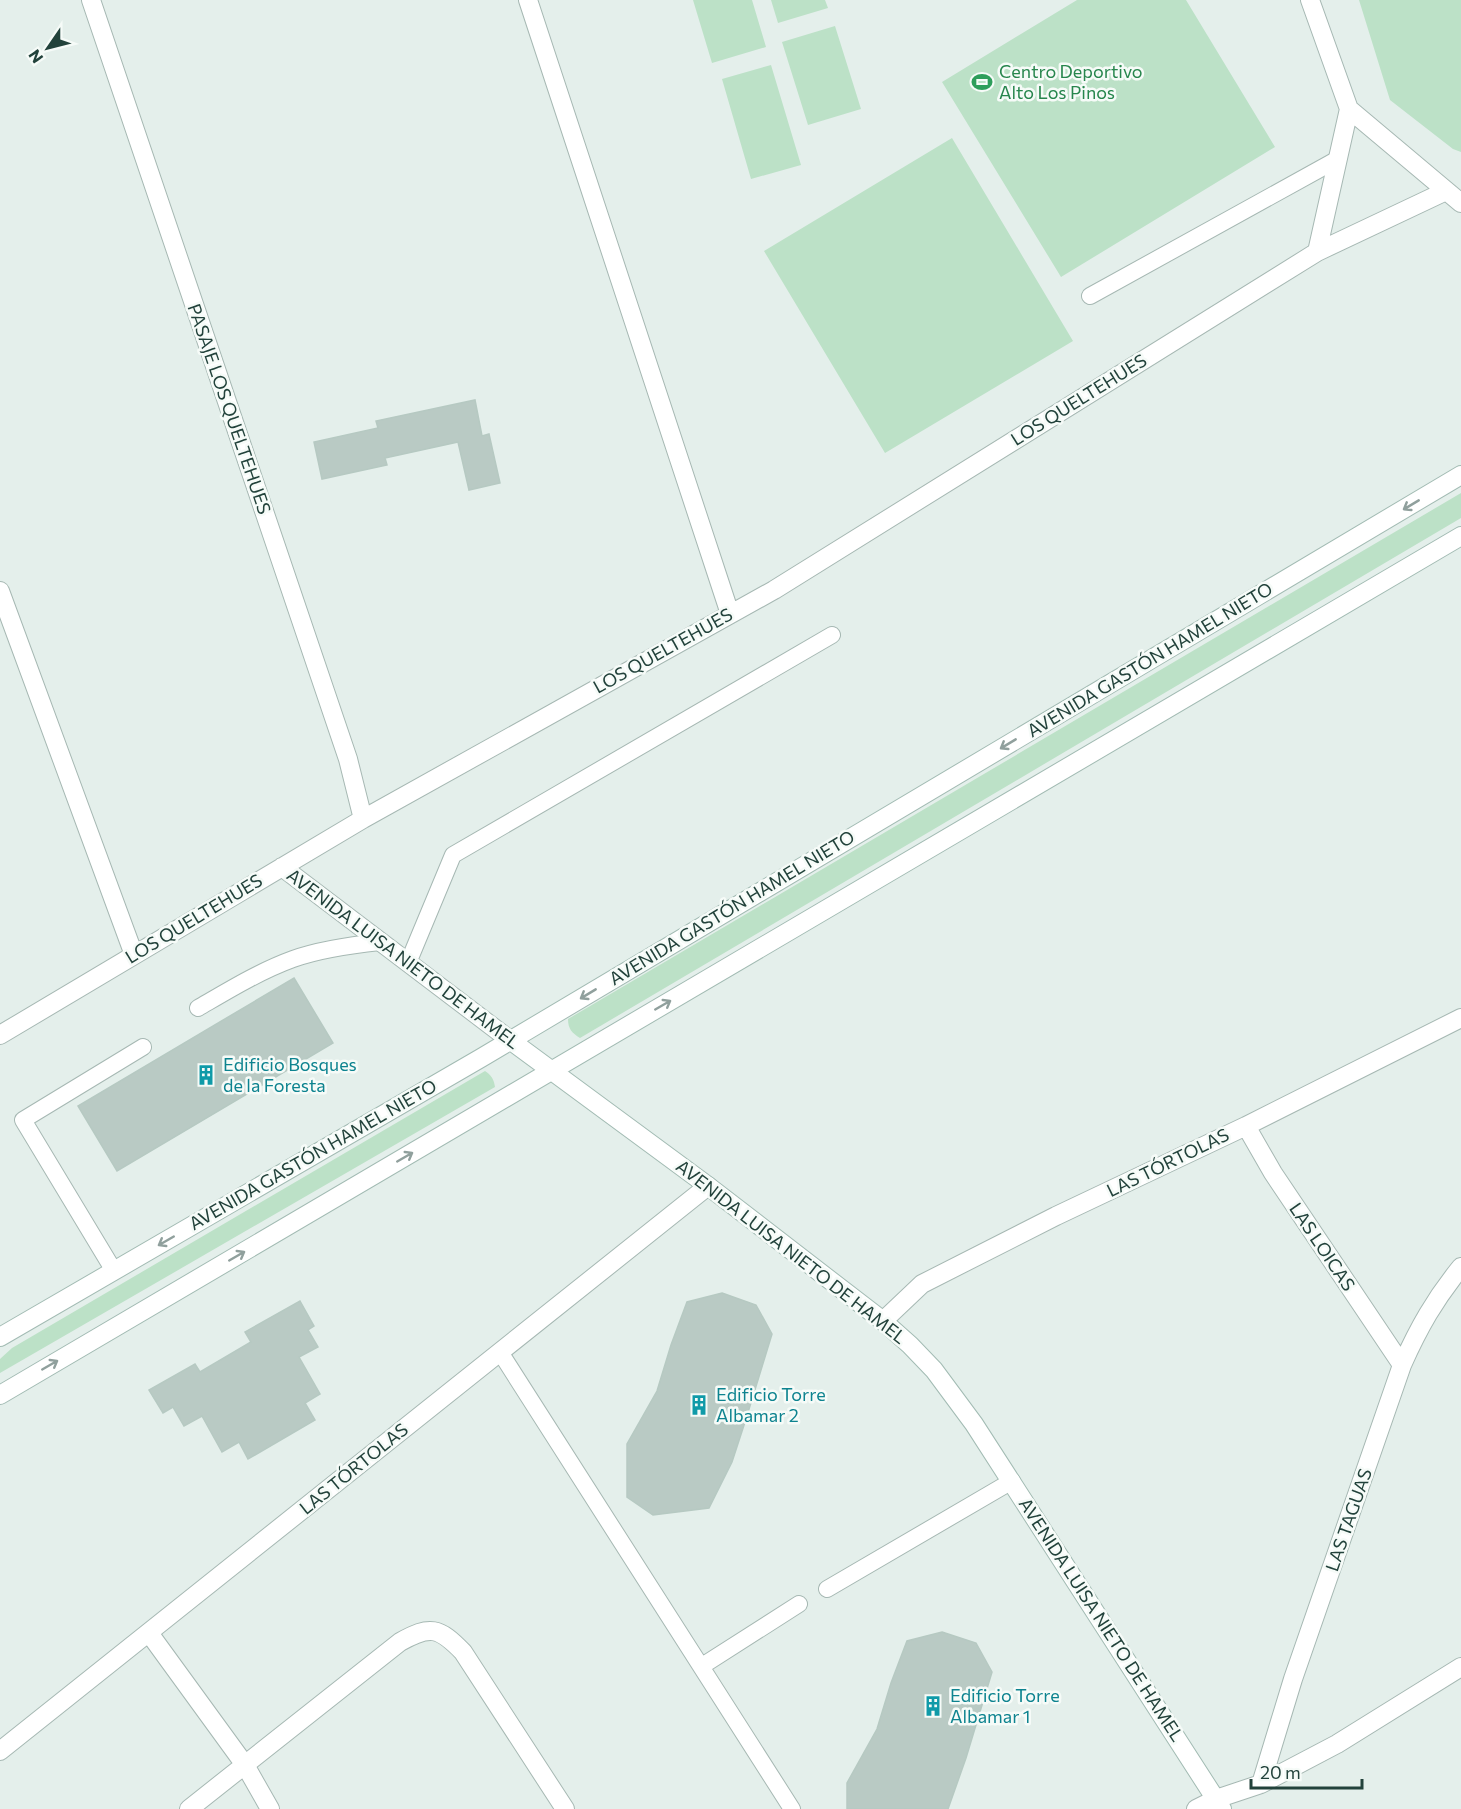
<svg xmlns="http://www.w3.org/2000/svg" width="1461" height="1809" font-family="Commissioner,sans-serif">
  <style>
    .green { fill: #bce1c7 }
    .building { fill: #b9cac4; stroke: #b6c9c2; stroke-width: 1.5 }
    .lines { fill: none; stroke-linecap: round; stroke-linejoin: round }
    .lane-casing { stroke: #a6b8b3; stroke-width: 18 }
    .street-casing { stroke: #a6b8b3; stroke-width: 20 }
    .secondary-casing { stroke: #a2bbb3; stroke-width: 20 }
    .lane { stroke: #fff; stroke-width: 16 }
    .street { stroke: #fff; stroke-width: 18 }
    .secondary { stroke: #fff; stroke-width: 18 }
    .oneway { stroke: #90a09d }
    .labels { text-anchor: middle; stroke-width: 5; stroke-linejoin: round; paint-order: stroke }
    .leisure-label { font-size: 18px; fill: #27864d; stroke: #f6fbf8; text-anchor: start }
    .street-label { font-size: 18px; fill: #22423b; stroke: #f6fbf8 }
    .culture-label { font-size: 18px; fill: #0d838f; stroke: #f6fbf8; text-anchor: start }
  </style>
  <rect width="100%" height="100%" fill="#e4efeb"/>
  <path class="green" d="M693,0H752L766,47L712,63Z
    M771,0H825L828,8L778,23Z
    M1077,0H1186L1275,147L1061,277L942,82Z
    M1359,0H1461V152L1453,149L1390,100Z
    M835,26L861,109L808,125L782,42Z
    M771,65L801,165L751,179L722,79Z
    M952,138L1073,341L885,453L764,251Z
    M1461,493V518L580,1038C572,1033 568,1029 568,1019Z
    M485,1071C491,1075 494,1079 495,1087L0,1373V1359L12,1348Z"/>
  <path class="building" d="M475,400L482,436L489,434L500,483L469,490L458,442L385,458L387,465L322,479L314,442L378,428L376,421Z
    M294,978L333,1043L117,1171L78,1106Z
    M722,1293L756,1305L772,1334L746,1419L732,1462L709,1508L653,1515L627,1497V1444L657,1391L671,1345L687,1302Z
    M300,1301L314,1326L308,1330L318,1347L299,1357L320,1394L305,1403L315,1420L248,1459L239,1442L222,1452L202,1416L184,1426L173,1407L163,1413L149,1390L195,1364L200,1372L251,1342L245,1332Z
    M942,1632L976,1643L992,1672L966,1758L948,1809H847V1783L877,1729L891,1683L907,1641Z"/>
  <g class="lines">
    <g class="lane-casing">
      <path id="lane" d="M1090,296L1338,159
        M408,963L453,855L832,635
        M198,1008C229,990 260,971 293,959C321,949 351,945 380,942
        M114,1271L23,1120L143,1047
        M500,1352L792,1809
        M827,1589L1012,1481
        M702,1666L799,1604"/>
    </g>
    <g class="street-casing">
      <path id="street" d="M91,0L348,759L363,819
        M528,0L730,614
        M1310,0L1349,109
        M1349,109L1461,203
        M1317,252L1446,191
        M0,591L134,955
        M282,867L510,1040
        M0,1035L363,819L774,590L1317,252L1349,109
        M1246,1126L1273,1173L1402,1365
        M883,1321L922,1284L1056,1216L1246,1126L1461,1018
        M149,1633L245,1765L270,1809
        M0,1751L708,1186
        M1261,1784L1293,1679L1402,1365C1419,1327 1435,1299 1461,1267
        M189,1809L400,1642C430,1625 439,1627 463,1652L565,1809
        M1196,1809L1216,1799L1261,1784L1337,1744L1461,1667"/>
    </g>
    <g class="secondary-casing">
      <path id="secondary" d="M510,1040L708,1186L883,1321L910,1345L934,1370L974,1424L1222,1809
        M0,1337L481,1058L1461,475
        M0,1395L1461,536"/>
    </g>
    <use href="#lane" class="lane"/>
    <use href="#street" class="street"/>
    <use href="#secondary" class="secondary"/>
  </g>
  <defs><path id="oneway-shaft" d="M-6 0H5M1.5-3L5.5 0L1.5 3" fill="none" stroke-width="1.6" stroke-linecap="round" stroke-linejoin="round" transform="scale(1.5)"/></defs>
  <g class="oneway">
    <use href="#oneway-shaft" transform="translate(1411 505) rotate(149)"/>
    <use href="#oneway-shaft" transform="translate(1008 744) rotate(149)"/>
    <use href="#oneway-shaft" transform="translate(588 994) rotate(149)"/>
    <use href="#oneway-shaft" transform="translate(663 1005) rotate(-30)"/>
    <use href="#oneway-shaft" transform="translate(405 1157) rotate(-30)"/>
    <use href="#oneway-shaft" transform="translate(166 1241) rotate(150)"/>
    <use href="#oneway-shaft" transform="translate(237 1256) rotate(-30)"/>
    <use href="#oneway-shaft" transform="translate(50 1365) rotate(-30)"/>
  </g>
  <defs>
    <g id="stadium-bare" transform="scale(1.62)"><path d="M0-5a6.5 5 0 1 0 0 10a6.5 5 0 1 0 0-10ZM-3.5-1.8h7v3.6h-7Z" fill="#2e9e5b" stroke="#f6fbf8" stroke-width="2.5" paint-order="stroke"/></g>
    <g id="building-bare" transform="scale(1.62)"><path d="M-4-6H4V6H1V3H-1V6H-4ZM-2.5-4.3h1.7v1.8h-1.7ZM.8-4.3h1.7v1.8H.8ZM-2.5-1h1.7V.8h-1.7ZM.8-1h1.7V.8H.8Z" fill="#0f9aa8" stroke="#f6fbf8" stroke-width="2.5" paint-order="stroke"/></g>
  </defs>
  <g fill-rule="evenodd">
    <use href="#stadium-bare" x="982" y="82"/>
    <use href="#building-bare" x="206" y="1075"/>
    <use href="#building-bare" x="699" y="1405"/>
    <use href="#building-bare" x="933" y="1706"/>
  </g>
  <g class="labels">
    <g class="leisure-label">
      <text x="999" y="78">Centro Deportivo<tspan x="999" dy="21">Alto Los Pinos</tspan></text>
    </g>
    <g class="street-label">
      <text transform="translate(1079 400) rotate(-32)" y="6">LOS QUELTEHUES</text>
      <text transform="translate(229 409) rotate(71)" y="6">PASAJE LOS QUELTEHUES</text>
      <text transform="translate(663 651) rotate(-29)" y="6">LOS QUELTEHUES</text>
      <text transform="translate(1150 660) rotate(-31)" y="6">AVENIDA GASTÓN HAMEL NIETO</text>
      <text transform="translate(732 908) rotate(-31)" y="6">AVENIDA GASTÓN HAMEL NIETO</text>
      <text transform="translate(194 919) rotate(-31)" y="6">LOS QUELTEHUES</text>
      <text transform="translate(403 959) rotate(37)" y="6">AVENIDA LUISA NIETO DE HAMEL</text>
      <text transform="translate(313 1155) rotate(-30)" y="6">AVENIDA GASTÓN HAMEL NIETO</text>
      <text transform="translate(1168 1163) rotate(-26)" y="6">LAS TÓRTOLAS</text>
      <text transform="translate(1322 1247) rotate(56)" y="6">LAS LOICAS</text>
      <text transform="translate(791 1252) rotate(38)" y="6">AVENIDA LUISA NIETO DE HAMEL</text>
      <text transform="translate(354 1469) rotate(-39)" y="6">LAS TÓRTOLAS</text>
      <text transform="translate(1349 1520) rotate(-71)" y="6">LAS TAGUAS</text>
      <text transform="translate(1101 1620) rotate(57)" y="6">AVENIDA LUISA NIETO DE HAMEL</text>
    </g>
    <g class="culture-label">
      <text x="223" y="1071">Edificio Bosques<tspan x="223" dy="21">de la Foresta</tspan></text>
      <text x="716" y="1401">Edificio Torre<tspan x="716" dy="21">Albamar 2</tspan></text>
      <text x="950" y="1702">Edificio Torre<tspan x="950" dy="21">Albamar 1</tspan></text>
    </g>
  </g>
  <g transform="translate(48 48) rotate(235)" stroke="#f6fbf8" stroke-width="4.5" paint-order="stroke">
  <path d="M0-4.5L10 22L0 15L-10 22Z" fill="#22423b"/>
  <text y="-9" font-size="16" font-weight="bold" text-anchor="middle" fill="#22423b">N</text>
  </g>
  <path d="M1251 1779v9h111v-9" fill="none" stroke="#22423b" stroke-width="3"/>
  <text x="1260" y="1779" font-size="18" fill="#22423b" stroke="#f6fbf8" stroke-width="4.5" paint-order="stroke">20 m</text>
</svg>
